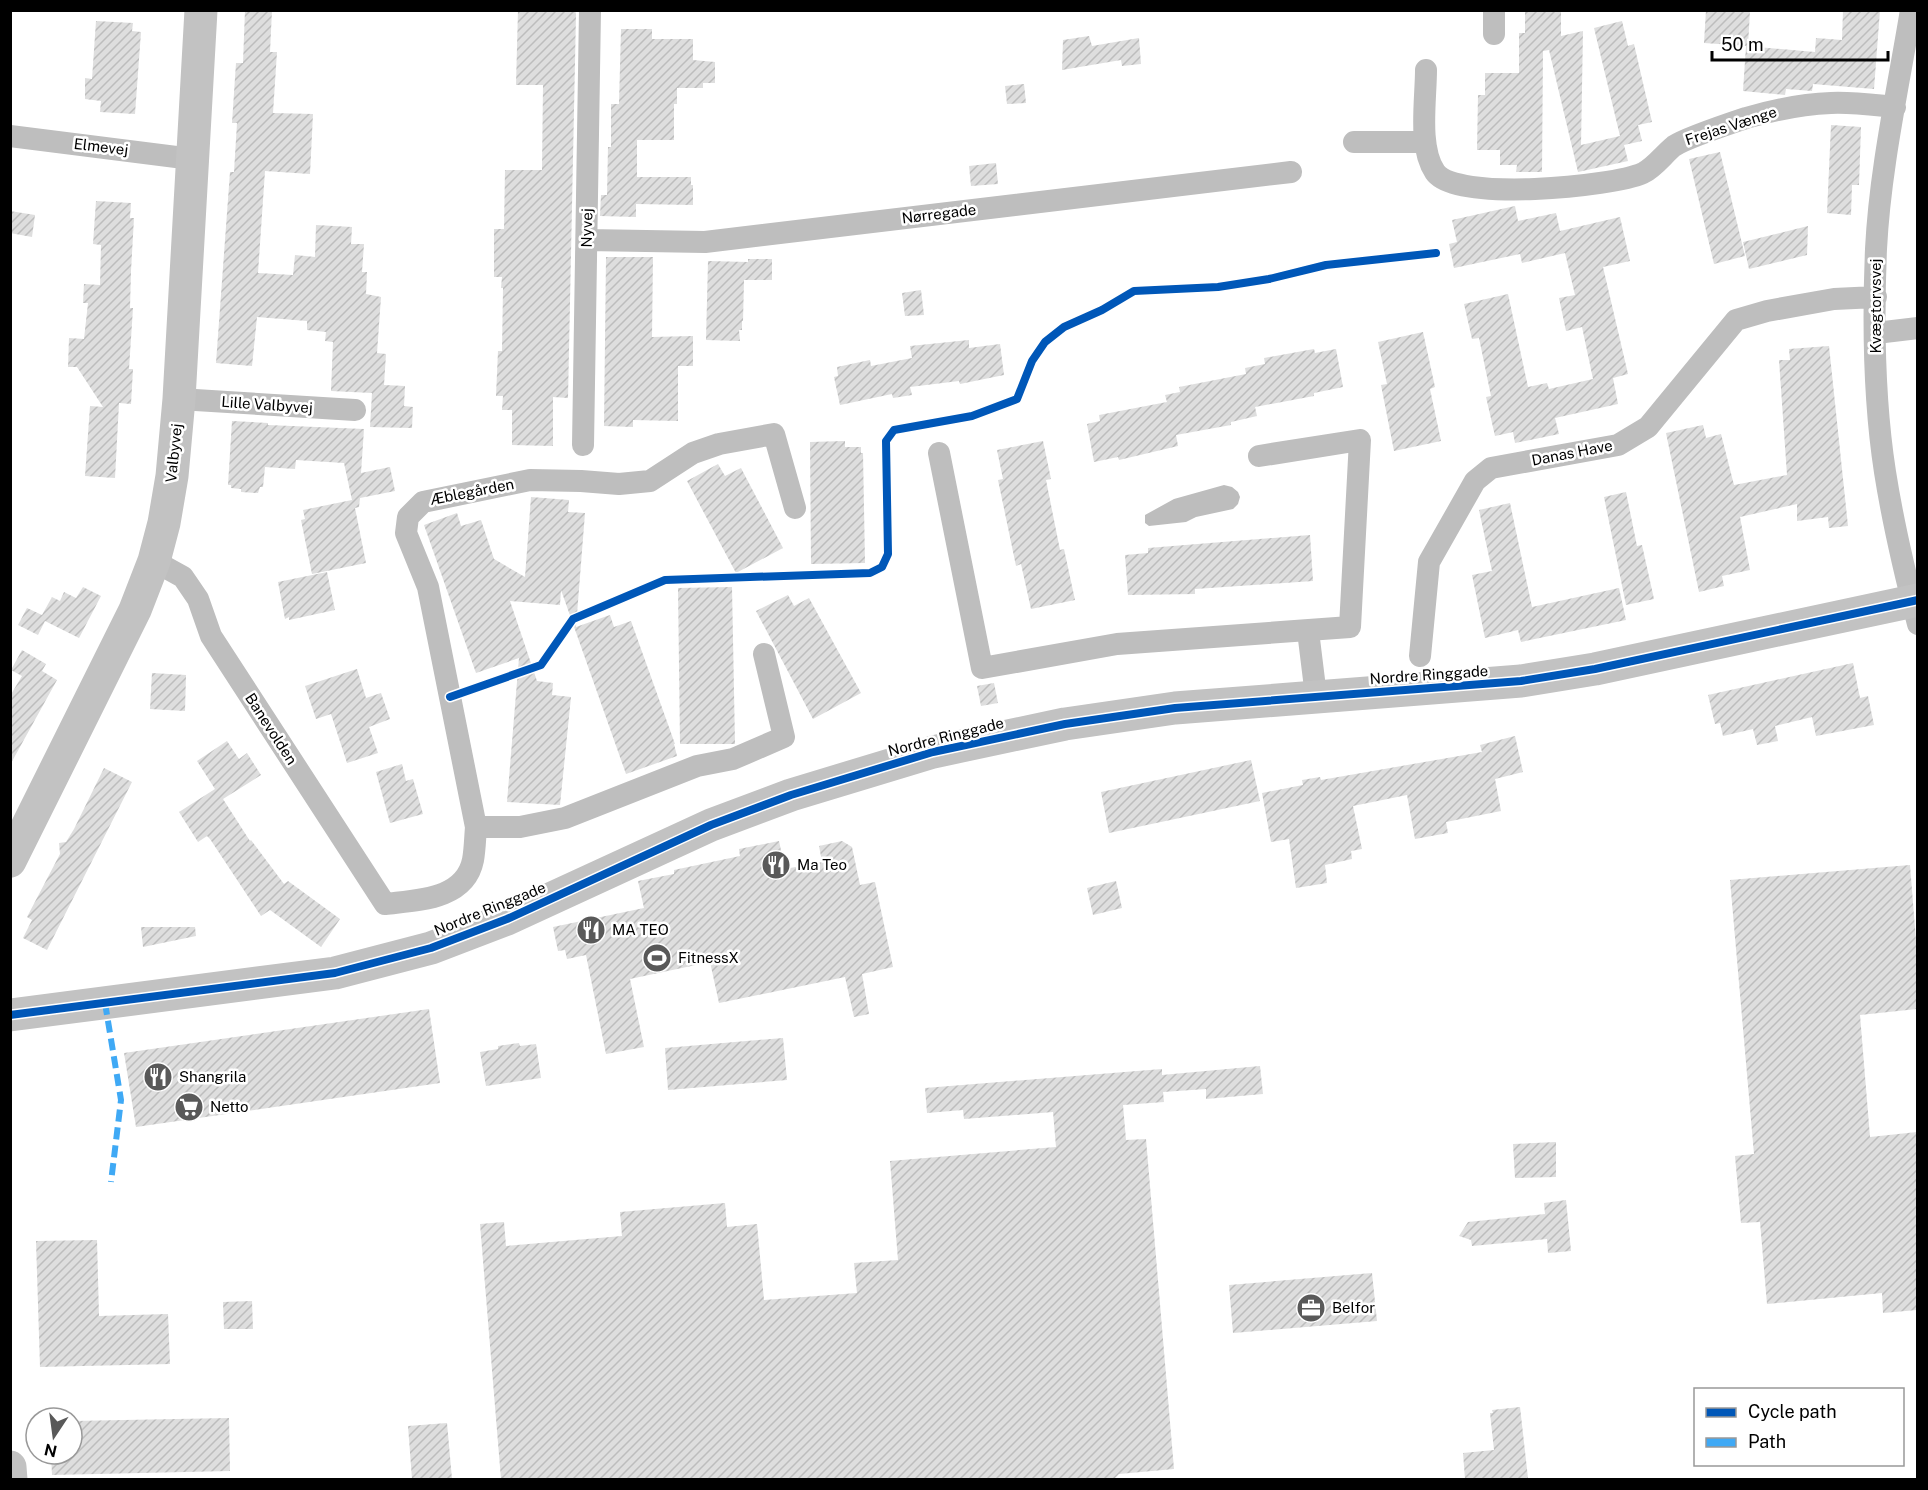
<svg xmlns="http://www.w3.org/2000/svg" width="1928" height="1490" font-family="'Public Sans',sans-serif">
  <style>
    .water { fill: #bdbdbd }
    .building { fill: url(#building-hatch) }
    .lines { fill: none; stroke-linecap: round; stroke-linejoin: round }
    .street { stroke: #bebebe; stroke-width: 22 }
    .secondary { stroke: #c2c2c2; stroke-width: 33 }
    .quiet { stroke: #3fa9f5; stroke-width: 6; stroke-dasharray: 12 6; stroke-linecap: butt }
    .cycleway-casing { stroke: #fff; stroke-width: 11 }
    .cycleway { stroke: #0057b8; stroke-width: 8 }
    .labels { text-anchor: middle; stroke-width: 5; stroke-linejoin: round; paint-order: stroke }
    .street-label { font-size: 15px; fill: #000; stroke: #fff }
    .poi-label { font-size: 15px; fill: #000; stroke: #fff; text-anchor: start }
  </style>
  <defs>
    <pattern id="building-hatch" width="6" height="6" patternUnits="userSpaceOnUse" patternTransform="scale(1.5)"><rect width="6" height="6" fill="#dedede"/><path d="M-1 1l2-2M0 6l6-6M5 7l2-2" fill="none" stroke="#bdbdbd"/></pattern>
  </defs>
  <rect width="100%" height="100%" fill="#fff"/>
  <path class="water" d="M1224,485L1232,487L1238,492L1240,497L1238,504L1233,509L1196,517L1186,522L1149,526L1145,523V515L1174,499Z"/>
  <path class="building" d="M245,10H272L270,52H277L273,113L313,114L310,174L265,171L258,273L293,275L295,255L315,257L316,225L352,227L351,244H364L362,272H367L366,294L381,297L377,353L386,354L384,385L405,386L404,406L413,407L412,428L370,427L372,393L331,391L333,342L325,341L326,332L307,330V321L257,317L252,366L216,363L230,172H234L237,123H232L236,63H243Z
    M518,10H575L576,14L568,398L553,397V446L512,445V410H502L503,396H496L498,351H502L503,288H501L502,277H494V229H504L505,170H542L543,85H516Z
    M1525,10H1561V36L1583,31L1581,145L1620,136L1594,28L1622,21L1628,46L1634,44L1652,122L1638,125L1642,141L1624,145L1628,161L1578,172L1549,50L1543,51L1542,172H1516L1517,165H1500V150H1477L1478,95H1485V73H1519V33H1525Z
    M1706,10H1750L1748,46L1704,43Z
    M1843,10H1880L1874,89L1813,84L1812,91L1786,89L1785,95L1743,91L1746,46L1815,52L1816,38L1842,40Z
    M96,21L133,23L132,31L141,32L135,114L100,112L101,101L85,99V78L92,79Z
    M621,29H652V39H693V60L715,62V83H703V88H677V104H674V140H637V177H691V185H693V205L636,204V217L600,216L601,195H607L608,147H611V104H619Z
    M1089,36L1092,46L1139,38L1141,64L1122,66L1121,60L1062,70L1063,40Z
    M1024,84L1026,103L1007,104L1005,86Z
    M1831,125L1861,127L1859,185H1852L1851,215L1827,213Z
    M1720,152L1745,256L1714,264L1689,159Z
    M996,163L998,184L971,186L969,166Z
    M96,201L131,203L130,218H134L131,271L130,308H133L129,369H133L131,404L119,403L115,478L85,476L90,406L103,407L77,367H68L69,338L84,339L88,303H83L84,284L100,285L101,245L93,244Z
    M1515,206L1518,221L1556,213L1560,231L1620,217L1630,261L1603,267L1628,374L1613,378L1618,404L1555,418L1559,434L1515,443L1513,432L1495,436L1486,397L1491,396L1479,338L1472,339L1464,304L1508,294L1528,387L1547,383L1549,389L1593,379L1582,327L1566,331L1559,298L1575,295L1565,253L1522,263L1520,254L1454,268L1449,244L1457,242L1452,220Z
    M10,211L35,215L32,237L10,233Z
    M1808,226L1807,255L1749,269L1743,242Z
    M606,257H653L652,337L693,336V366H678V421L633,420V427L604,426Z
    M748,259H772V280H744L743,321H742V330H739L740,341L706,340L708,261L748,262Z
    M921,290L924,315L905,316L902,293Z
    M1423,332L1435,387L1430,389L1441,441L1394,451L1381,385L1387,384L1378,342Z
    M969,340V348L1000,344L1004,375L960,384L959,381L910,387L912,395L893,398L892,394L840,405L834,377L838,376L837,367L870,360L871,366L912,358L910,346Z
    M1829,346L1848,526L1829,528L1828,517L1797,521V504L1740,517L1750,570L1722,576L1724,586L1699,592L1666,433L1703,425L1706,438L1721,434L1734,485L1787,475L1779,360H1790L1789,349Z
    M1314,349L1315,353L1336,349L1343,387L1314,393V396L1255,407L1257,416L1231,422V425L1176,435L1178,446L1119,460L1118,457L1094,462L1087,424L1100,421L1099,415L1167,402L1165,395L1180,392L1179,387L1246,374L1245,368L1265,364L1264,358Z
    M232,421L268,423V425L364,429L361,473L390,467L395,491L360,498L359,507L355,508L366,563L312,574L301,520L305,519L303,510L352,500L344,463L296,460L295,469L265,467L263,487H260L258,493L241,492V489L231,488V485H228Z
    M845,441V447H861V453H863L865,563L811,564L810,442Z
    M1043,441L1051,479L1046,480L1060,550L1064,549L1075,600L1031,609L1021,564L1016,566L998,480L1003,479L997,450Z
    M718,464L725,476L741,468L783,548L736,573L687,481Z
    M1626,492L1637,546L1642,545L1654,599L1626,605L1604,497Z
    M531,497L569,500L568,512L585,513L576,627L610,615L614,627L631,621L675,744H674L677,756L626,774L561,590L560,605L510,601L537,681L553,683L552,695L571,697L560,805L507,802L519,658L476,673L424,525L457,513L461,526L481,520L494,559L525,577Z
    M1510,503L1532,607L1619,588L1626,620L1521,642L1518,630L1485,638L1472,575L1492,571L1479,510Z
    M1310,535L1313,581L1195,589V594L1128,595L1125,555L1148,553V548Z
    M327,572L335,610L289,620V617L285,619L278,582Z
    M83,587L101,596L79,638L45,621L38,635L18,625L27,608L42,615L52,597L60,601L64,592L76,598Z
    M732,587L735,744H680L678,588Z
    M788,595L794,606L809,598L861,693L813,719L756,611Z
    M22,650L46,664L42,671L57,680L10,765V696L22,676L11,670Z
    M1853,663L1860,698L1868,696L1874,725L1816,736L1812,717L1775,726L1778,741L1757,745L1753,729L1723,736L1720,723L1715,724L1708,695Z
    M357,669L366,698L381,693L390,719L369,727L378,753L347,763L331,714L316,719L305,686Z
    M152,673L186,675L185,711L150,709Z
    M994,683L998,703L981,706L977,686Z
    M1515,736L1523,772L1495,779L1501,811L1446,822L1448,833L1415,839L1407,795L1353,806L1362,849L1351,851L1352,859L1325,865L1327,883L1296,888L1289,839L1271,842L1262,793L1303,785L1302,780L1320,777L1321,780L1482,752L1480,745Z
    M227,741L239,759L247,753L261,775L223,799L250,841L251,840L284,884L288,881L340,919L321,947L270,910L261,916L210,839L207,836L198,842L179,812L215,789L197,761Z
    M1251,760L1260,801L1109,833L1101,792Z
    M402,764L406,781L413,779L423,814L390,823L376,772Z
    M104,768L132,782L47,950L23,938L32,920L27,917L60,854L59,843L66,842L74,829Z
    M779,841L785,869L822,862L819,846L842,841L852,847L860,885L875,882L893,967L862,974L869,1014L854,1017L845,977L719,1003L710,962L630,979L644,1047L606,1054L586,955L567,959L565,950L558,951L553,927L644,908L638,881L674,874V870L740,856L739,849Z
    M1910,865L1917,953V1009L1860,1015L1870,1137L1917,1132V1310L1883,1313L1882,1293L1767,1304L1760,1222L1741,1223L1735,1156L1754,1154L1730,880Z
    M1116,881L1122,908L1093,915L1087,888Z
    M141,927H195L196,936L143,947Z
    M429,1009L440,1083L136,1127L124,1053Z
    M783,1038L787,1080L668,1090L665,1048Z
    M519,1043L520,1046L536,1044L541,1078L486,1086L480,1052L498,1049V1046Z
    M1260,1066L1263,1094L1206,1099V1089L1163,1092L1164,1102L1123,1105L1126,1140L1146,1139L1174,1469L1119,1474L1114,1479H501L480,1224L504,1222L506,1246L622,1236L620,1212L725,1203L727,1227L757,1224L764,1300L857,1293L854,1263L898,1260L890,1161L1056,1147L1053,1112L964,1119L963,1110L927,1113L925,1088L1162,1069V1075Z
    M1556,1142V1177L1515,1178L1513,1144Z
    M1566,1200L1571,1251L1548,1253L1547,1239L1472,1246L1471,1240L1459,1236L1468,1222L1545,1214L1544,1203Z
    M97,1240L99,1316L168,1314L170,1364L40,1367L36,1241Z
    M1372,1273L1377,1321L1233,1333L1229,1285Z
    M252,1301L253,1329H224L223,1302Z
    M1520,1407L1528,1478L1465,1479L1463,1453L1494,1450L1490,1413H1493L1492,1410Z
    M229,1418L230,1471L52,1475L51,1454H72V1421Z
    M447,1423L452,1479H412L408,1426Z"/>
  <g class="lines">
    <path class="street" d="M1911,10C1898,89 1880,169 1876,249C1873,321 1874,401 1885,472C1893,523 1905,574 1918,624
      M1494,34V10
      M1426,70C1426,100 1418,147 1435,172C1455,202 1612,187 1643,173C1655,167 1664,154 1674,146C1686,138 1731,123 1746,118C1774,110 1803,104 1831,103C1852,102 1874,105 1895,107
      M10,136L192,159
      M1354,142H1425
      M587,240L705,242L1291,172
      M1876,333L1918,328
      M179,399L355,410
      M583,445L590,10
      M939,453L982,668L1117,644L1350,627L1360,440L1259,456
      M154,561L183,577L198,599L211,636L385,904C417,900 465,900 473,860C475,849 475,838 476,827L428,587L406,533L408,517L423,502L530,480L581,481L619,484L650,481L693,453L719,444L774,434L795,508
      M1308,631L1316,696
      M1420,656L1429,562L1475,481L1491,468L1618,445L1648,427L1736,320L1767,311L1834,299L1876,297
      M476,827H520L565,818L697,766L733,759L784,737L764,654"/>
    <path class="secondary" d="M10,861L135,610L154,561L164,523L172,476L179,399L201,10
      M10,1015L335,973L431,948L507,919L711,825L791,795L933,752L1065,724L1175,708L1521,681L1595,669L1918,600
      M10,1467L11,1480"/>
    <path class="quiet" d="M105,1003L121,1100L111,1182"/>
    <g class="cycleway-casing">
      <path id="cycleway" d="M450,697L541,665L573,619L665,580L870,573L882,567L888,554L886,441L894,430L972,416L1017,399L1032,361L1045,342L1064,327L1102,310L1134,291L1218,287L1269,279L1326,265L1436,253
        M10,1015L335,973L431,948L507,919L711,825L791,795L933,752L1065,724L1175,708L1521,681L1595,669L1918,600"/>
    </g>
    <use href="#cycleway" class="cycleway"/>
  </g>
  <defs>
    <g id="restaurant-disc" transform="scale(1.5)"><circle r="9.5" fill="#595959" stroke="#fff"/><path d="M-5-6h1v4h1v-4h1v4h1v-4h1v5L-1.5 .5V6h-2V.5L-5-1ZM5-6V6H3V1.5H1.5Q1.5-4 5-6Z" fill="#fff"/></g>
    <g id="stadium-disc" transform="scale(1.5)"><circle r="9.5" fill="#595959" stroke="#fff"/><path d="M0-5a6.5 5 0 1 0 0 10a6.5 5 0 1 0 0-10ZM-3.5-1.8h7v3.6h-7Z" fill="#fff"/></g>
    <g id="supermarket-disc" transform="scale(1.5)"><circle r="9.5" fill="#595959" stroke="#fff"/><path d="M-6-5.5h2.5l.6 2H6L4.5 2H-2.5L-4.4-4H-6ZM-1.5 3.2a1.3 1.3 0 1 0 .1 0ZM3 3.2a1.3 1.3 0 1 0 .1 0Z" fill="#fff"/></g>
    <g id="office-disc" transform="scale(1.5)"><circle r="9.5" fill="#595959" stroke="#fff"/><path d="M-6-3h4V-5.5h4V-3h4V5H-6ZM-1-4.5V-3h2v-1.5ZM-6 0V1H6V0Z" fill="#fff"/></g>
  </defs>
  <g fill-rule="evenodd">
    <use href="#restaurant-disc" x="776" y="865"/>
    <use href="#restaurant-disc" x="591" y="930"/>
    <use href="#stadium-disc" x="657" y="958"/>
    <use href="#restaurant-disc" x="158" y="1077"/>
    <use href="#supermarket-disc" x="189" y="1107"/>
    <use href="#office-disc" x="1311" y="1308"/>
  </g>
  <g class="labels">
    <g class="street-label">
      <text transform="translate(1731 126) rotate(-18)" y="5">Frejas Vænge</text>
      <text transform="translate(101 147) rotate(7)" y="5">Elmevej</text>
      <text transform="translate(939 214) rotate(-7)" y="5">Nørregade</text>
      <text transform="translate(587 228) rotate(-89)" y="5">Nyvej</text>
      <text transform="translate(1876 306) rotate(-90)" y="5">Kvægtorvsvej</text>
      <text transform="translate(267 405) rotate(4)" y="5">Lille Valbyvej</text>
      <text transform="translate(174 453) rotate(-84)" y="5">Valbyvej</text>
      <text transform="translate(1572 453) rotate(-11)" y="5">Danas Have</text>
      <text transform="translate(472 492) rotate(-11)" y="5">Æblegården</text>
      <text transform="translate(1429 675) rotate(-4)" y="5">Nordre Ringgade</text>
      <text transform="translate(271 729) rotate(57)" y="5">Banevolden</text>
      <text transform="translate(946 737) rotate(-14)" y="5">Nordre Ringgade</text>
      <text transform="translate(490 909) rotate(-22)" y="5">Nordre Ringgade</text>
    </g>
    <g class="poi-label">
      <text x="797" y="870">Ma Teo</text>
      <text x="612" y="935">MA TEO</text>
      <text x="678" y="963">FitnessX</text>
      <text x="179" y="1082">Shangrila</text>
      <text x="210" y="1112">Netto</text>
      <text x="1332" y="1313">Belfor</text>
    </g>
  </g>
  <rect width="1928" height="1490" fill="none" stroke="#000000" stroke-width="24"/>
  <rect x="1694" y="1388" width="210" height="78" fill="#ffffff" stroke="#999999" stroke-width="1.5"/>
  <rect x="1706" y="1408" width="30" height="9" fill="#0057b8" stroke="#999999" stroke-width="1.5"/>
  <text x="1748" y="1418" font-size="18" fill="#000000">Cycle path</text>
  <rect x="1706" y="1438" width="30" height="9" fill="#3fa9f5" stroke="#999999" stroke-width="1.5"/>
  <text x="1748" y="1448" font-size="18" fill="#000000">Path</text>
  <g transform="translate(54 1436) rotate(193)"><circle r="28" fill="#ffffff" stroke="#999999" stroke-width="1.5"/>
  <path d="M0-4.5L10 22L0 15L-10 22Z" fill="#595959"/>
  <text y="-9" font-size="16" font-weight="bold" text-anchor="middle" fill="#000000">N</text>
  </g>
  <path d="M1712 51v9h176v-9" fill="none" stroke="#000000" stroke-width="3"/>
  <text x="1721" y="51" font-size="18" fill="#000000" stroke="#ffffff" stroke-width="4.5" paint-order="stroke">50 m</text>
</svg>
